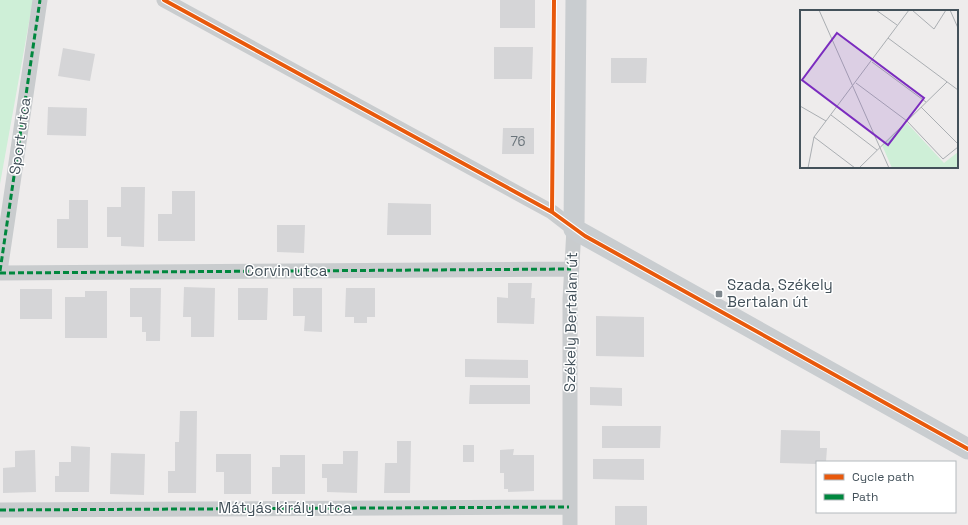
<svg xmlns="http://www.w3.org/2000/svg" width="968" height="525" font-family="'Space Grotesk',sans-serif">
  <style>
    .green { fill: #ceefd7 }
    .building { fill: #d5d5d7 }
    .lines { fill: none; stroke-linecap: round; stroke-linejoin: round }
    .street { stroke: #c9ccce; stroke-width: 15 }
    .secondary { stroke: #c9cdd0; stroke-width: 21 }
    .quiet { stroke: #00873e; stroke-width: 3; stroke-dasharray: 6 3; stroke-linecap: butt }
    .cycleway-casing { stroke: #fff; stroke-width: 6 }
    .cycleway { stroke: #e8590c; stroke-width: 4 }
    .poi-dot { fill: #7f878d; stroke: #fff; stroke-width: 1.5 }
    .labels { text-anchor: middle; stroke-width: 3; stroke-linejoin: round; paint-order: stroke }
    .number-label { font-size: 13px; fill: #69737a }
    .street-label { font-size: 15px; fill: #43515a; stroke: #fff }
    .poi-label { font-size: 15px; fill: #43515a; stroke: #fff; text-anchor: start }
    .inset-road { fill: none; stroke: #aaaeb2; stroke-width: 1 }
    .view { fill: #7b2cbf; fill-opacity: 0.15; stroke: #7b2cbf; stroke-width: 2 }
    .inset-edge { fill: none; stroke: #43515a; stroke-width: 2 }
  </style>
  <rect width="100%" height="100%" fill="#eeecec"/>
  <path class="green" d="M0,0H33L0,184Z"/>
  <path class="building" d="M500,0H535V28H500Z
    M494,47H533L532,79H494Z
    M63,48L95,54L90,81L58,76Z
    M611,58H647L646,83H611Z
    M48,107L87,108L86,136L47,135Z
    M503,128H534V154H502Z
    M121,187H145L144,247L121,246V237H107V207H121Z
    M172,191H195V241H158V214H172Z
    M69,200H88V248H57V219H69Z
    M388,203L431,204V235H387Z
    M277,225H305L304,253L277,252Z
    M508,283H532L531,298H535L534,324L497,323V297L508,298Z
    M184,287L215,288L214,337H191V317H183Z
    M130,288H161L160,341H146V332H142V317H130Z
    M238,288H268L267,320H238Z
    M293,288H322V332L304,331L305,316H293Z
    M346,288H375V317H367V323H354V317H345Z
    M20,289H52V319H20Z
    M85,291H107V338H65V297H85Z
    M596,316L644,317V357L596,356Z
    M465,359L528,360V378L465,377Z
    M470,385H530V404H469Z
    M590,387L622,388V406L590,405Z
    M180,411H197L196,493H168V471H175V442H179Z
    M602,426H661L660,448H602Z
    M781,430L820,431V448H827L826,462H817V464L780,463Z
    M397,441H411L410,493H384L385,463H397Z
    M463,445H474V462H463Z
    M71,446L90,447L89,492H55V476H59V462H71Z
    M514,449L513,455H534V491L508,492V489H504V473H500V450Z
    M35,450L36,492L3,493V468L15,467V451Z
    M343,451H358L357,493L327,492V478H322V464H343Z
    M111,453L145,454L144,495L110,494Z
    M216,454H251V494H224V472H216Z
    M280,455H305V494H272V467H280Z
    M593,459H644V480L593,479Z
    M615,506H647V525H615Z"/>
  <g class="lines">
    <path class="street" d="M164,0L552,212L574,229L570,300V525
      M0,271L40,0
      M0,273L571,269
      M0,510L569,507"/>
    <path class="secondary" d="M576,0L574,229L968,449"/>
    <path class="quiet" d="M0,271L40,0
      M0,273L571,269
      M0,510L569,507"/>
    <g class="cycleway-casing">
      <path id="cycleway" d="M164,0L552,212L585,236L968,449
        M552,212L554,0"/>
    </g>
    <use href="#cycleway" class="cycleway"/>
  </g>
  <rect class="poi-dot" x="715" y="290" width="8" height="8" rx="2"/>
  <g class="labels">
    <g class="number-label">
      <text x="518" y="146">76</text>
    </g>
    <g class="street-label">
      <text transform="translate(20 136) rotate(-82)" y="5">Sport utca</text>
      <text x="286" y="276">Corvin utca</text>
      <text transform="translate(571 322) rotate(-89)" y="5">Székely Bertalan út</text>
      <text x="285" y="513">Mátyás király utca</text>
    </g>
    <g class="poi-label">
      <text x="727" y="290">Szada, Székely<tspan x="727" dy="17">Bertalan út</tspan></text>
    </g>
  </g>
  <g transform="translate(800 10)">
    <rect width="158" height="158" fill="#eeecec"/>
    <path d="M107,113L144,153L158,142V158H92L82,135Z" fill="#ceefd7"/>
    <path class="inset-road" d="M19,0L89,158M76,0L97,15M112,0L134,19L146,0M150,0L158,18M88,28L158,80M72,52L126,92M56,73L107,111L143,149L158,137M0,96L26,111M121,97L158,134M31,105L77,140M14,127L55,158M8,158L14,127L109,0M59,158L147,72"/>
    <path class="view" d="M37,23L124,88L88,135L2,70Z"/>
    <rect width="158" height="158" class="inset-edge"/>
  </g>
  <rect x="816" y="461" width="140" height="52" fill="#ffffff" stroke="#b4b9bd"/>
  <rect x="824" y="474" width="20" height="6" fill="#e8590c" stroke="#b4b9bd"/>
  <text x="852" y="481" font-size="12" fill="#43515a">Cycle path</text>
  <rect x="824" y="494" width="20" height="6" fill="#00873e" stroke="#b4b9bd"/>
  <text x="852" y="501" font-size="12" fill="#43515a">Path</text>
</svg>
